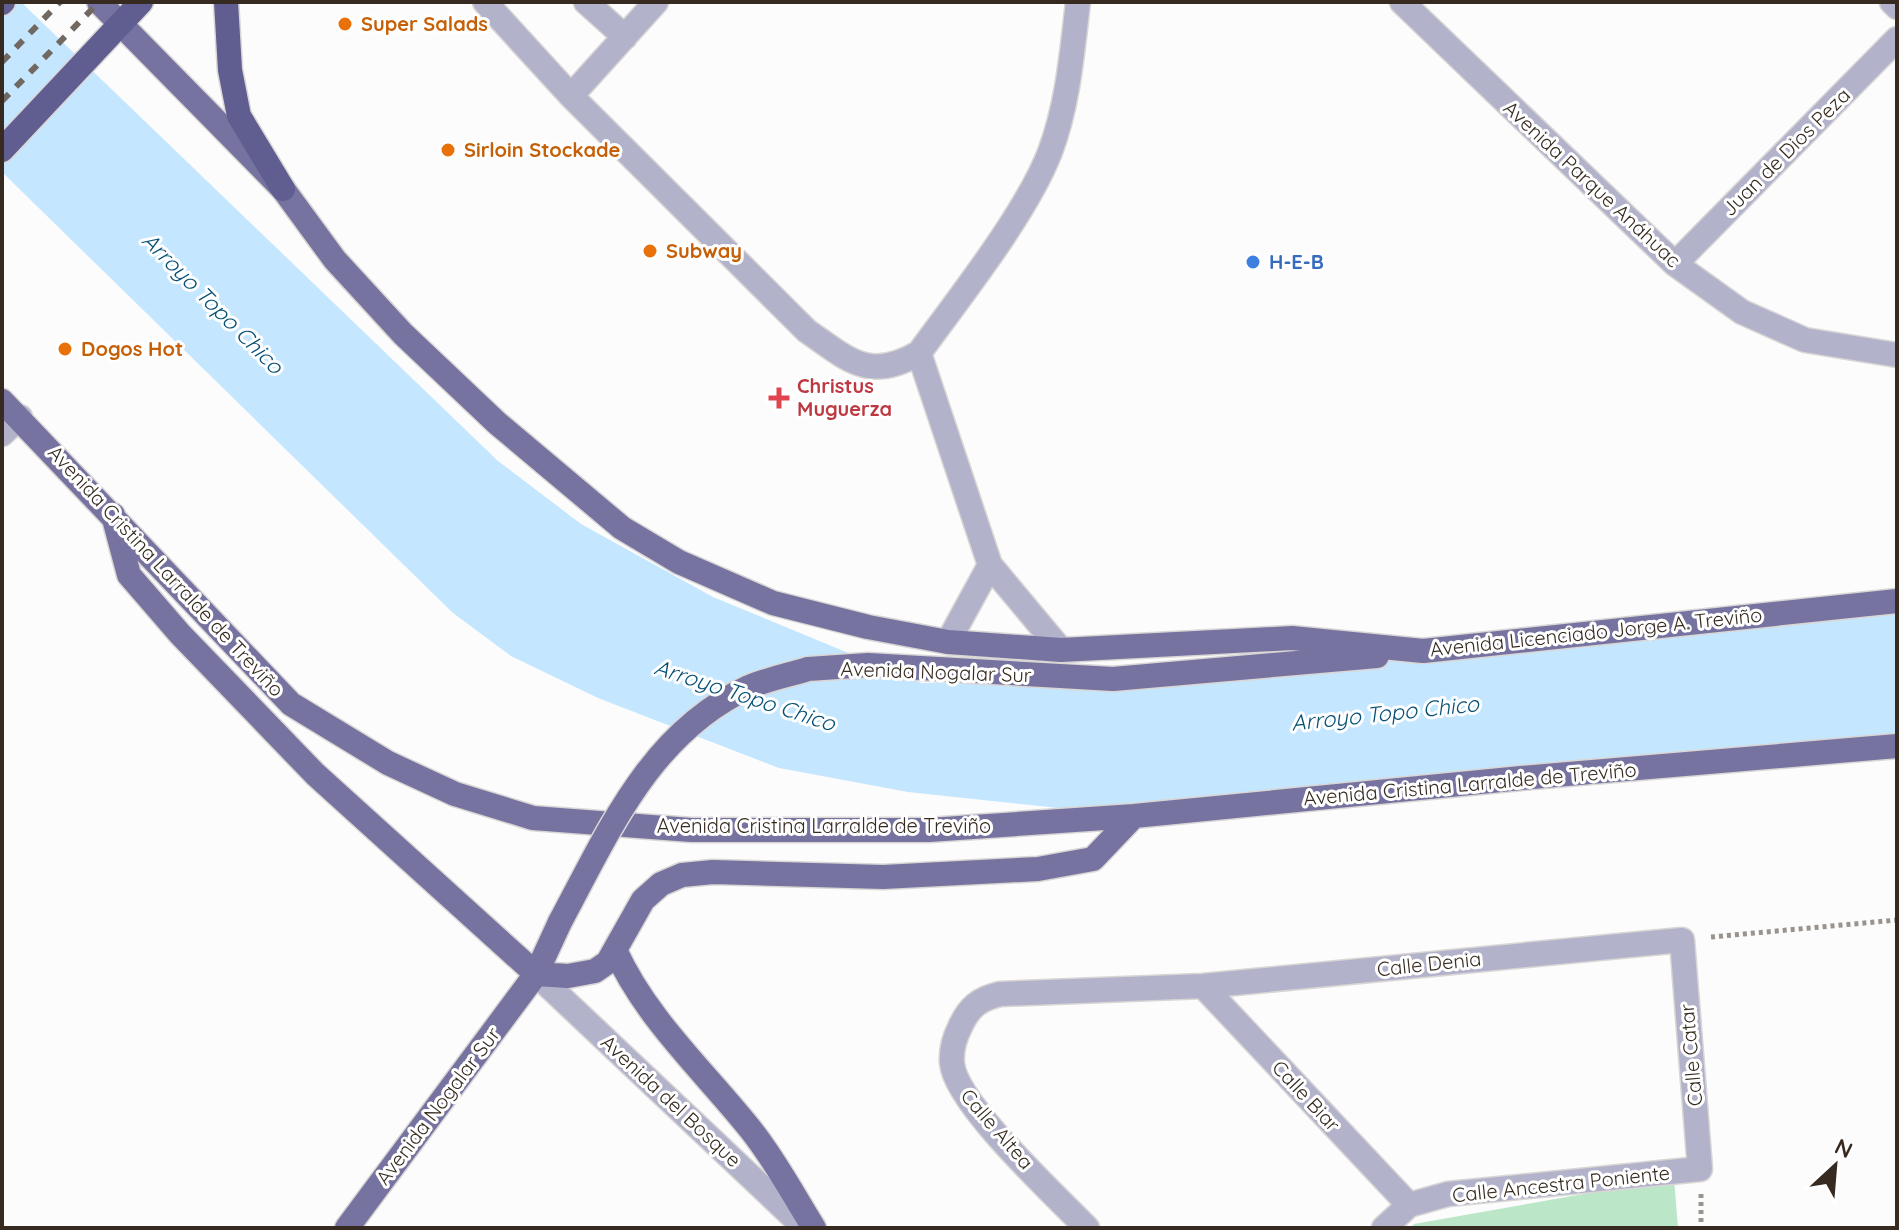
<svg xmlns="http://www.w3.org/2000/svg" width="1899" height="1230" font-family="Quicksand,sans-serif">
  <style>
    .green { fill: #bbe6c8 }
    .water { fill: #c4e6fe }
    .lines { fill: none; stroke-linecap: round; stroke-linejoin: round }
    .minor-casing { stroke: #d9d6d5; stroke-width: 27 }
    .major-casing { stroke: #d9d6d5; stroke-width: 27 }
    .highway-casing { stroke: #d9d6d5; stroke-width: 27 }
    .path { stroke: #99938e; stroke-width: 5; stroke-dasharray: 4 4; stroke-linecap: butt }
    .minor { stroke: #b2b2cb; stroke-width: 24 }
    .major { stroke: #7673a0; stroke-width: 24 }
    .highway { stroke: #605d90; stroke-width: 24 }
    .rail { stroke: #716861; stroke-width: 6; stroke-dasharray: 10 10; stroke-linecap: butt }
    .major-bridge-casing { stroke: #d9d6d5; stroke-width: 27; stroke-linecap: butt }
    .major-bridge { stroke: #7673a0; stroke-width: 24 }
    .food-dot { fill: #e8710a; stroke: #fff; stroke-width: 3 }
    .shop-dot { fill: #3f7fe0; stroke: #fff; stroke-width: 3 }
    .health-dot { fill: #e0444e; stroke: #fff; stroke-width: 3 }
    .labels { text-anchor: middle; stroke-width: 6; stroke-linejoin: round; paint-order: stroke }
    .food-label { font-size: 20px; font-weight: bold; fill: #c56008; stroke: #fff; text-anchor: start }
    .street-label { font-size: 20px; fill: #372b21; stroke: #fff }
    .shop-label { font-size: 20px; font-weight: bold; fill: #366cbe; stroke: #fff; text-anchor: start }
    .health-label { font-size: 20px; font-weight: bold; fill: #be3a42; stroke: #fff; text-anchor: start }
    .water-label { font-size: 22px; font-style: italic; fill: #085176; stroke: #fff }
  </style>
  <rect width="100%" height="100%" fill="#fcfcfc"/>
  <path class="green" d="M1674,1178L1678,1228H1410L1414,1224Z"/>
  <path class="water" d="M2,2H21L498,461L581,524L713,597L921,683L1113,679L1897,601V746L1134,816L908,792L779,768L598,698L511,656L453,613L2,172Z"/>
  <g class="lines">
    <g class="minor-casing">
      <path id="minor" d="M485,2L571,96L807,331C849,360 869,382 919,353
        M586,2L625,37
        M1402,2L1675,264L1742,312L1805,340L1897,355
        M1892,2L1897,7
        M571,96L656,2
        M1675,264L1897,39
        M2,434L20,417
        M948,642L990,565
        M1061,650L990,565L919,353C959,298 1026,214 1050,152C1068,104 1072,53 1078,2
        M536,974L805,1228
        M1203,986L1409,1205
        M1087,1228C1056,1196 955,1103 952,1063C951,1051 955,1037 960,1027C969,1007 979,999 1000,994L1203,986L1682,940L1700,1169L1448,1194L1409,1205L1384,1228"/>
    </g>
    <g class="major-casing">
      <path id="major" d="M99,2L283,189L335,260L403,334L497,423L622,528L679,562L773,603L868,627L948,642L1061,650L1292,638L1423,651L1897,601
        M2,401L291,704L388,763L455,794L533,818L691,830H929L1134,816L1521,778L1897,746
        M113,515L129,575L180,634L315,774L536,974L568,976L595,971L608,962L643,900L661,884L682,875L713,872L883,877L1038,869L1093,859L1134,816
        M808,669L868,665L1113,679L1377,656
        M615,950C647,1020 704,1071 751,1130C775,1160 794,1196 814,1228
        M347,1228L536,974L560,922"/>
    </g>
    <g class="highway-casing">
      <path id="highway" d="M226,2L230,70L239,116L283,189
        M2,3L3,2
        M2,150L141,2"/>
    </g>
    <path class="path" d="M1711,937L1897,920
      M1701,1194V1228"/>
    <use href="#minor" class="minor"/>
    <use href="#major" class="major"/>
    <use href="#highway" class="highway"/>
    <path class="rail" d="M2,62L60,2
      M2,101L99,2"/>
    <g class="major-bridge-casing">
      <path id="major-bridge" d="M560,922C609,831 650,733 749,687C768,679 789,675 808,669"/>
    </g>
    <use href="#major-bridge" class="major-bridge"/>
  </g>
  <g class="food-dot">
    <circle cx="345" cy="24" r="8"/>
    <circle cx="448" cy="150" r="8"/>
    <circle cx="650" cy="251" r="8"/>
    <circle cx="65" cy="349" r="8"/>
  </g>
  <circle class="shop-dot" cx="1253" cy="262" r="8"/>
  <path class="health-dot" d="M775 386h8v8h8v8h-8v8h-8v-8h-8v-8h8z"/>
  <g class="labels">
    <g class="food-label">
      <text x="361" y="31">Super Salads</text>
      <text x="464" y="157">Sirloin Stockade</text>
      <text x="666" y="258">Subway</text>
      <text x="81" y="356">Dogos Hot</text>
    </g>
    <g class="street-label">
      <text transform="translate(1786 152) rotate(-45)" y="7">Juan de Dios Peza</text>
      <text transform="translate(1592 184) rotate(43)" y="7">Avenida Parque Anáhuac</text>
      <text transform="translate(166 571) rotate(47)" y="7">Avenida Cristina Larralde de Treviño</text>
      <text transform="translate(1596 632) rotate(-6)" y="7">Avenida Licenciado Jorge A. Treviño</text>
      <text transform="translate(936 672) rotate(2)" y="7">Avenida Nogalar Sur</text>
      <text transform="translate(1470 784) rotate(-5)" y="7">Avenida Cristina Larralde de Treviño</text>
      <text x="824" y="833">Avenida Cristina Larralde de Treviño</text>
      <text transform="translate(1429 964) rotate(-6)" y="7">Calle Denia</text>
      <text transform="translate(1691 1055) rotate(-95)" y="7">Calle Catar</text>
      <text transform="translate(1306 1096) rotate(47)" y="7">Calle Biar</text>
      <text transform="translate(671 1101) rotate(43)" y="7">Avenida del Bosque</text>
      <text transform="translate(438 1106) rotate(-53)" y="7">Avenida Nogalar Sur</text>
      <text transform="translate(997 1129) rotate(49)" y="7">Calle Altea</text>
      <text transform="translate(1561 1184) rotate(-6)" y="7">Calle Ancestra Poniente</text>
    </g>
    <g class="shop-label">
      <text x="1269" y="269">H-E-B</text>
    </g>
    <g class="health-label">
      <text x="797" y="393">Christus<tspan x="797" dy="23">Muguerza</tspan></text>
    </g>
    <g class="water-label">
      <text transform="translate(213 303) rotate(45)" y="8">Arroyo Topo Chico</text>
      <text transform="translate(745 695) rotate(18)" y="8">Arroyo Topo Chico</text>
      <text transform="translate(1385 713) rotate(-6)" y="8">Arroyo Topo Chico</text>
    </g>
  </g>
  <rect width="1899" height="1230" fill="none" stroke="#372b21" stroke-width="8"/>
  <g transform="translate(1835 1166) rotate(26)" stroke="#ffffff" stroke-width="6" paint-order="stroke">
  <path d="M0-6L14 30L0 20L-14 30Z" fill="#372b21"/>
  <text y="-12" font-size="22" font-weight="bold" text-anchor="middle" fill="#372b21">N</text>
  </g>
</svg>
